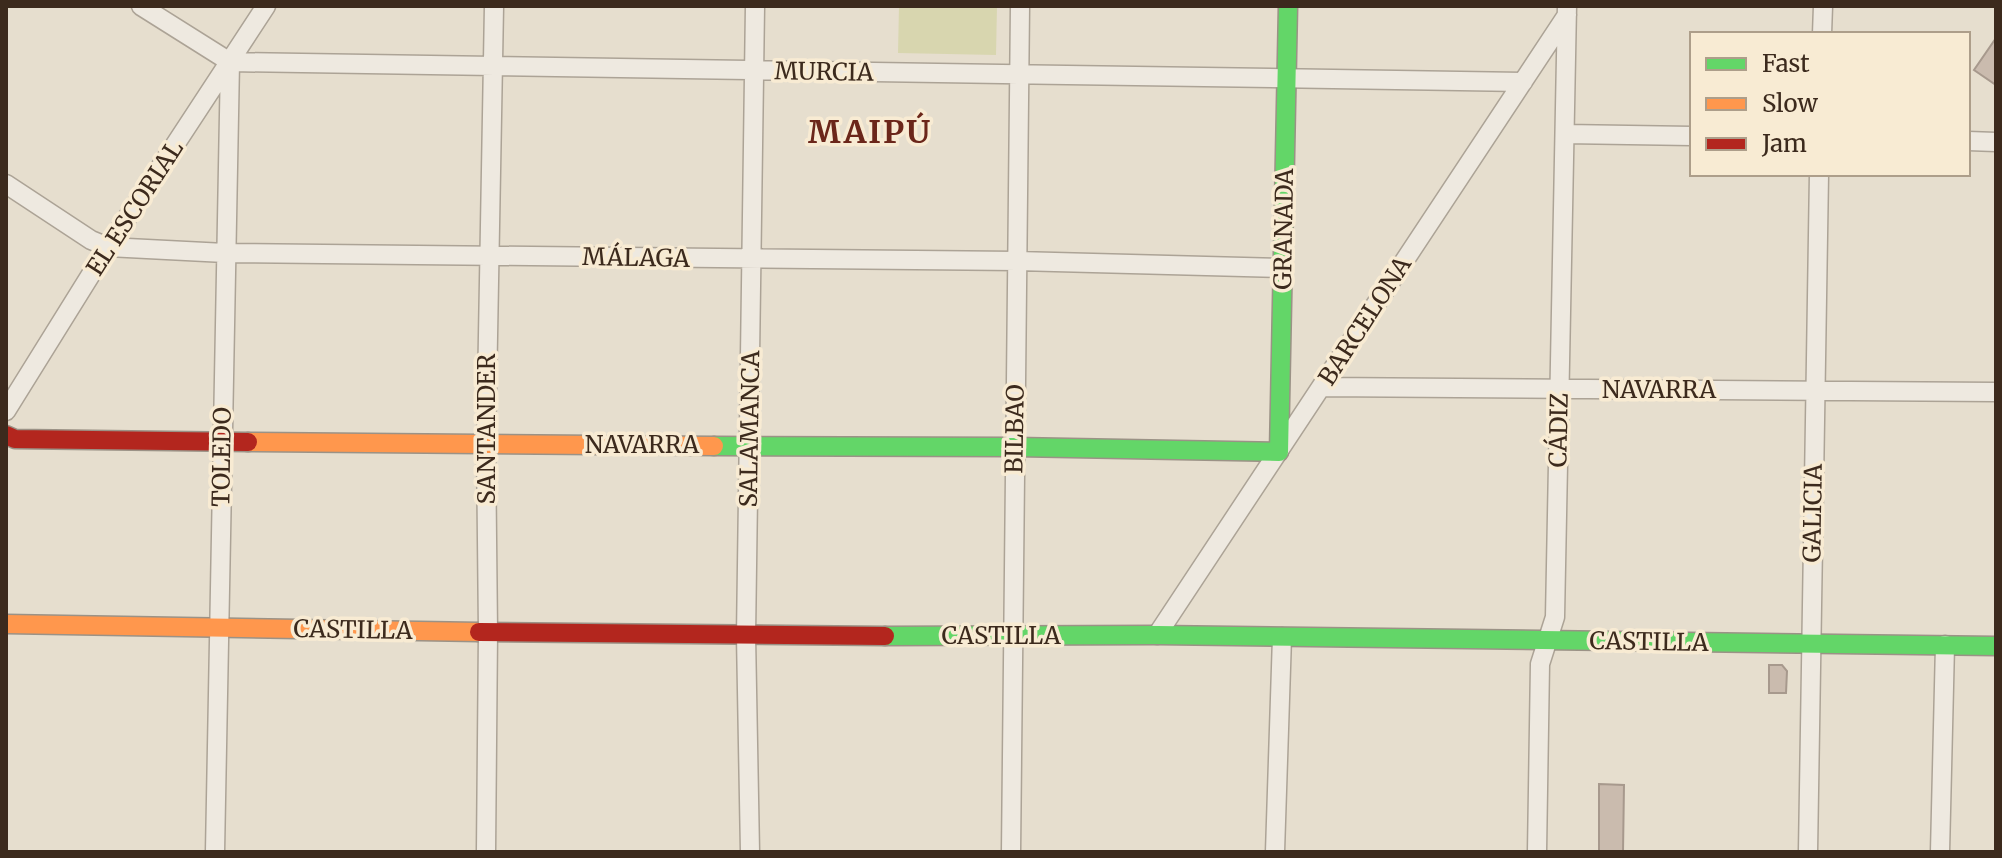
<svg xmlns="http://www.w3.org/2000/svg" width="2002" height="858" font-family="Merriweather,serif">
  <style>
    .green { fill: #d8d6af }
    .building { fill: #cabbae; stroke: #a7998d; stroke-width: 2 }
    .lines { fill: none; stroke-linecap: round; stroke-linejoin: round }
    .street-casing { stroke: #aca396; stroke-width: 21 }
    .fast-casing { stroke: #9b9286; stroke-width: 21 }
    .slow-casing { stroke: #9b9286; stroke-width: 21 }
    .jam-casing { stroke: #9b9286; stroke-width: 21 }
    .street { stroke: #eee9e0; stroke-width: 18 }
    .fast { stroke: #63d668; stroke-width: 18 }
    .slow { stroke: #ff974d; stroke-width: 18 }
    .jam { stroke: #b3261e; stroke-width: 18 }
    .labels { text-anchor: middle; stroke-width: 7; stroke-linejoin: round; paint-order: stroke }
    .street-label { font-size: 24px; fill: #3c2a1d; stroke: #f8ebd3 }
    .district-label { font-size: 32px; font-weight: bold; letter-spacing: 2px; fill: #6b261a; stroke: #f8ebd3 }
  </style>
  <rect width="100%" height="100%" fill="#e6dece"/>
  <path class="green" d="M899,6H997L996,55L898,53Z"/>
  <path class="building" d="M1996,38V85L1974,70Z
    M1769,665H1782L1787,671L1786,693H1769Z
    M1599,784L1624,785L1623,852H1599Z"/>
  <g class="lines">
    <g class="street-casing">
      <path id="street" d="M141,6L230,62L1523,82
        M1822,34L1823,6
        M1565,134L1692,136
        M1968,141L1996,142
        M6,184L91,240L108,247L225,253L1017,261L1283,268
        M1322,387L1996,392
        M6,411L108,247L266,6
        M1157,635L1567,15
        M215,852L230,62
        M486,852L488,632L486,446L494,6
        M750,852L746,636L755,6
        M1011,852L1020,6
        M1275,852L1282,637
        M1537,852L1540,664L1555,617L1567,6
        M1808,852L1819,174
        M1940,852L1945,645"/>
    </g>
    <g class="fast-casing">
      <path id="fast" d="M714,446L1015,447L1279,452L1288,6
        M885,636L1157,635L1996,646"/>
    </g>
    <g class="slow-casing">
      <path id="slow" d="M248,442L714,446
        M6,624L479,632"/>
    </g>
    <g class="jam-casing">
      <path id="jam" d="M6,435L15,439L248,442
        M479,632L885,636"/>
    </g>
    <use href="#street" class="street"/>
    <use href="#fast" class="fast"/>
    <use href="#slow" class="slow"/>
    <use href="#jam" class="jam"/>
  </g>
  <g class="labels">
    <g class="street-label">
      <text transform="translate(824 72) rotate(1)" y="8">MURCIA</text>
      <text transform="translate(135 208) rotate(-57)" y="8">EL ESCORIAL</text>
      <text transform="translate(1284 229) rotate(-89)" y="8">GRANADA</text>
      <text transform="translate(636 258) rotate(1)" y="8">MÁLAGA</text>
      <text transform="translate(1365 321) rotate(-57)" y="8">BARCELONA</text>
      <text x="1659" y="398">NAVARRA</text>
      <text transform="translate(487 429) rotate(-90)" y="8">SANTANDER</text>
      <text transform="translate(750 429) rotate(-89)" y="8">SALAMANCA</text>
      <text transform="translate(1015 429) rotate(-89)" y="8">BILBAO</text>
      <text transform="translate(1559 430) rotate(-89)" y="8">CÁDIZ</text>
      <text x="642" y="453">NAVARRA</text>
      <text transform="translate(222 457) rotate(-89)" y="8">TOLEDO</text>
      <text transform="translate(1813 513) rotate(-89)" y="8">GALICIA</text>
      <text transform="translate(353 630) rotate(1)" y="8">CASTILLA</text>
      <text x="1001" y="644">CASTILLA</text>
      <text transform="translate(1649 642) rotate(1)" y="8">CASTILLA</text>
    </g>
    <g class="district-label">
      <text x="870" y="143">MAIPÚ</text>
    </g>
  </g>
  <rect width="2002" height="858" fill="none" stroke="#3c2a1d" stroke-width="16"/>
  <rect x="1690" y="32" width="280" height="144" fill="#f8ebd3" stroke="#ad9e8a" stroke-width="2"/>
  <rect x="1706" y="58" width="40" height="12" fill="#63d668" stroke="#ad9e8a" stroke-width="2"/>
  <text x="1762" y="72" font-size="24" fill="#3c2a1d">Fast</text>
  <rect x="1706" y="98" width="40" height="12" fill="#ff974d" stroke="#ad9e8a" stroke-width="2"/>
  <text x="1762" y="112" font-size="24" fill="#3c2a1d">Slow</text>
  <rect x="1706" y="138" width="40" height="12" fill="#b3261e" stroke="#ad9e8a" stroke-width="2"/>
  <text x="1762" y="152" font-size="24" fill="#3c2a1d">Jam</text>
</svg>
